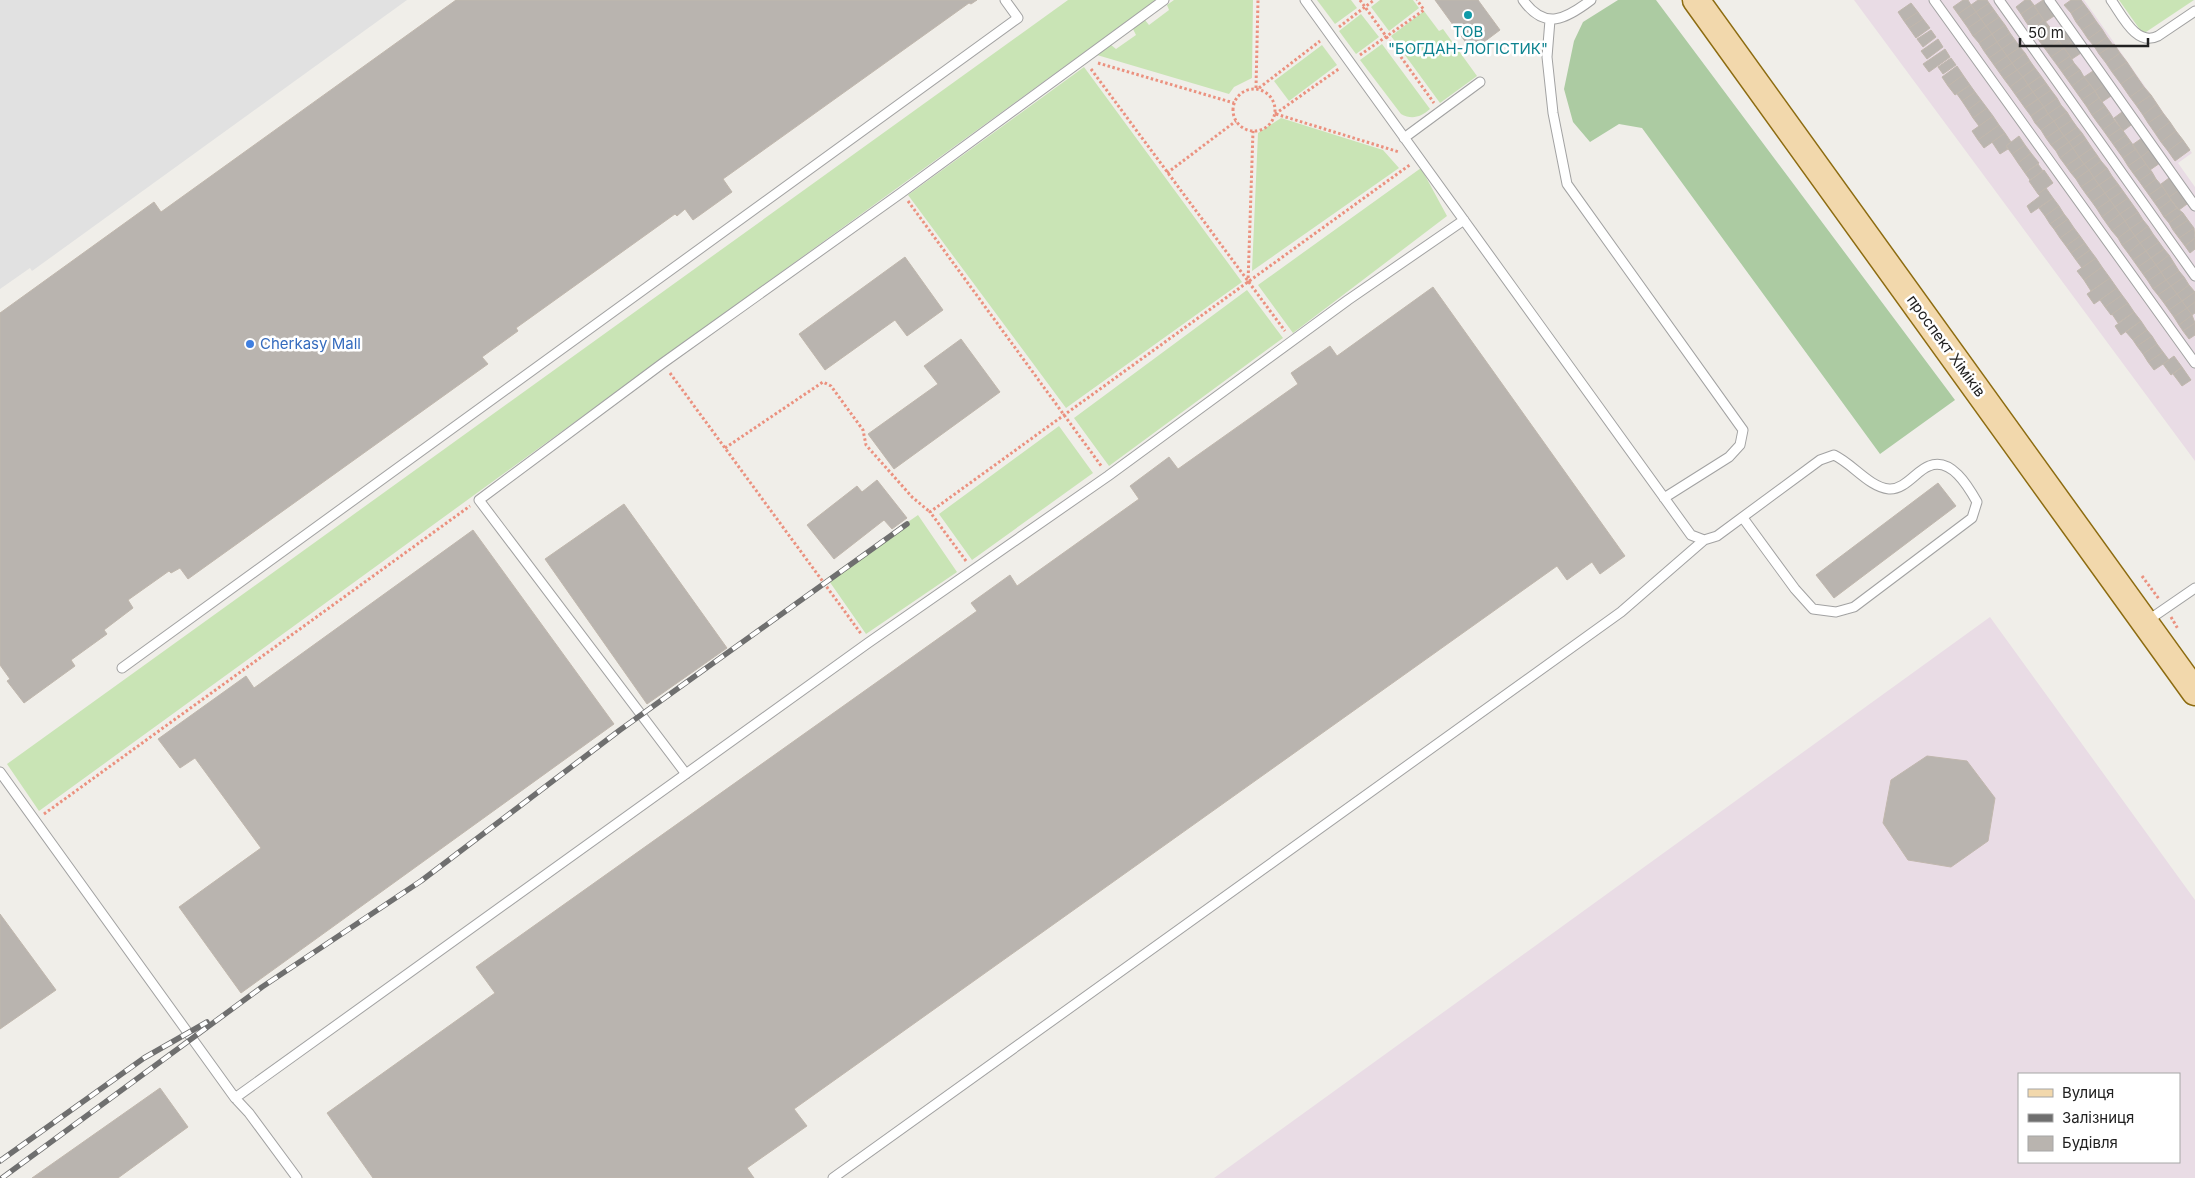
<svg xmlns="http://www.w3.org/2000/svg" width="2195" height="1178" font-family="Inter,sans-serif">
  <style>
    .industrial { fill: #e9dce5; fill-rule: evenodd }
    .grass { fill: #c9e4b5 }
    .forest { fill: #accba2 }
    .parking { fill: #e1e1e1 }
    .building { fill: #b9b4af; stroke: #c0b7ad }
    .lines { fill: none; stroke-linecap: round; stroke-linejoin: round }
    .lane-casing { stroke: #a2a2a2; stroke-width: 11 }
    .primary-casing { stroke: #8d6c11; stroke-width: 29 }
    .path { stroke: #eb917f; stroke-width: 3; stroke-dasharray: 2.5 2.5; stroke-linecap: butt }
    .lane { stroke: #fff; stroke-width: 9 }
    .primary { stroke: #f2d8ac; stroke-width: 26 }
    .rail-casing { stroke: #6f6f6f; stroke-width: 5.5 }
    .rail { stroke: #fff; stroke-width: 4; stroke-dasharray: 11; stroke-linecap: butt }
    .culture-dot { fill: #0f9aa8; stroke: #fff; stroke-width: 2 }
    .shop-dot { fill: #3f7fe0; stroke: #fff; stroke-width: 2 }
    .labels { text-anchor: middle; stroke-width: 5; stroke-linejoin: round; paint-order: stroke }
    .culture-label { font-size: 15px; fill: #0d838f; stroke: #fff }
    .shop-label { font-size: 15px; fill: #366cbe; stroke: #fff; text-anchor: start }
    .street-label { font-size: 15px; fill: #212121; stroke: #fff }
  </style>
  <rect width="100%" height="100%" fill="#f0eee9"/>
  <path class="industrial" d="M1854,0H2084L2192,153L2178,163L2195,187V461Z
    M1990,617L2195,900V1178H1214ZM2019,1074H2179V1162H2019Z"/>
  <path class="grass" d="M1068,0H1156L39,811L7,764Z
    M1174,0H1253L1252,78L1234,87L1229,94L1097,55L1111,45L1116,49L1136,35L1133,29L1145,20L1149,25L1169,10L1167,5Z
    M1317,0H1351L1357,8L1335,24Z
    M1380,0H1413L1419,8L1389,31L1371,7Z
    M2119,0H2194L2143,34Z
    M1424,11L1439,31L1443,29L1477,76L1440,103L1391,36Z
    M1361,14L1379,37L1356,54L1339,31Z
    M1382,44L1430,109C1421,117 1412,120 1401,114L1360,60Z
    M1322,45L1337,65L1289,101L1274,81Z
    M1084,67L1242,282L1066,408L908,195Z
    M1281,118L1383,150L1399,168L1252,271L1258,133Z
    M1421,168L1447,216L1293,333L1258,285Z
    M1247,290L1283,338L1109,466L1074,418Z
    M1059,426L1093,473L972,560L939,514Z
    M918,515L957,572L866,634L827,578Z"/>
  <path class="forest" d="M1618,0H1656L1955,400L1880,454L1642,128L1619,124L1590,142L1573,122L1564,89L1574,41L1583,22Z"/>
  <path class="parking" d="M0,0H407L32,271L30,268L0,289Z"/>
  <path class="building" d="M456,0H977L971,4L969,3L723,179L732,192L693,220L685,209L677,216L675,214L516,328L518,331L482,357L488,364L188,579L180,568L171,573L169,571L128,600L133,608L104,630L107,634L71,660L75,666L24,703L7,681L10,679L0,665V313L154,202L161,212Z
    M1435,0H1478L1500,30L1472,51Z
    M1963,0H1968L1971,5L1958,14L1953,7Z
    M1978,0H1987L1989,3L1976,12L1971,5Z
    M2025,0H2030L2034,5L2021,14L2016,7Z
    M2043,0L2054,16L2045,22L2034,6Z
    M2071,0H2081L2084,4L2071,13L2064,5Z
    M1911,3L1918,12L1904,21L1898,12Z
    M1989,3L1994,10L1981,19L1976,12Z
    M2084,4L2090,12L2076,22L2071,13Z
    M1971,5L1976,12L1963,21L1958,14Z
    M2034,5L2039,13L2026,22L2021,14Z
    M1994,10L1999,17L1986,26L1981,19Z
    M1918,12L1923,19L1909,28L1904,21Z
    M1976,12L1981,19L1968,28L1963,21Z
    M2090,12L2096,21L2082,30L2076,22Z
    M2039,13L2044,20L2031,29L2026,22Z
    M1999,17L2005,25L1992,34L1986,26Z
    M1923,19L1930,28L1916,38L1909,28Z
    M1981,19L1986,26L1973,36L1968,28Z
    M2044,20L2049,26L2036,35L2031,29Z
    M2096,21L2102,29L2088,39L2082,30Z
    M2005,25L2010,33L1997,42L1992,34Z
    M1986,26L1992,34L1979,43L1973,36Z
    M2049,26L2053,33L2040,42L2036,35Z
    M2064,28L2073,41L2064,48L2055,35Z
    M2102,29L2107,37L2094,46L2088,39Z
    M1931,30L1936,37L1923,47L1917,39Z
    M2010,33L2015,40L2002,49L1997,42Z
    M2053,33L2059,41L2046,50L2040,42Z
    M1992,34L1997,42L1984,51L1979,43Z
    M2107,37L2113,45L2099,54L2094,46Z
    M1938,39L1943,47L1927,59L1921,51Z
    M2015,40L2020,47L2007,56L2002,49Z
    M2059,41L2064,48L2051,57L2046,50Z
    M2073,41L2081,53L2072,59L2064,48Z
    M1997,42L2002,49L1989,58L1984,51Z
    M2114,44L2120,53L2106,63L2099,54Z
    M2020,47L2025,53L2012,63L2007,56Z
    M2064,48L2070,56L2057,65L2051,57Z
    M1945,49L1950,57L1929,72L1923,64Z
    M2002,49L2007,56L1994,65L1989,58Z
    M2025,53L2030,61L2017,70L2012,63Z
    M2120,53L2127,62L2112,72L2106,63Z
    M2007,56L2012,63L1999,72L1994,65Z
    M2070,56L2074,63L2062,72L2057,65Z
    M1951,58L1956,65L1943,74L1938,67Z
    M2030,61L2035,68L2023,77L2017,70Z
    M2127,62L2135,74L2121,84L2112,72Z
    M2012,63L2017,70L2004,79L1999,72Z
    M2074,63L2080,70L2067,79L2062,72Z
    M1957,66L1963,75L1948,86L1942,77Z
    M2035,68L2041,76L2028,85L2023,77Z
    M2017,70L2023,77L2010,87L2004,79Z
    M2080,70L2084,77L2072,86L2067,79Z
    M2093,71L2103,85L2095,91L2084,77Z
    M2135,74L2144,87L2130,97L2121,84Z
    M1963,75L1970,85L1955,95L1948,86Z
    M2041,76L2046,83L2033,92L2028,85Z
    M2023,77L2028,85L2015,94L2010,87Z
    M2084,77L2090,84L2077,93L2072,86Z
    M2046,83L2051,90L2038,99L2033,92Z
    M2090,84L2095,91L2082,100L2077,93Z
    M1970,85L1975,92L1962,101L1957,94Z
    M2028,85L2033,92L2020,101L2015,94Z
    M2103,85L2111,96L2102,102L2095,91Z
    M2144,87L2151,95L2136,105L2130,97Z
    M2051,90L2057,98L2044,107L2038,99Z
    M2095,91L2099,98L2087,107L2082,100Z
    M1975,92L1981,100L1968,110L1962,101Z
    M2033,92L2038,99L2025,108L2020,101Z
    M2151,95L2157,104L2143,115L2136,105Z
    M2057,98L2061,105L2048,114L2044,107Z
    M2099,98L2105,106L2092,115L2087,107Z
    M2038,99L2044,107L2031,116L2025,108Z
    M1981,100L1987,108L1973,118L1968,110Z
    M2157,104L2163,113L2148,123L2143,115Z
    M2061,105L2067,112L2054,121L2048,114Z
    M2105,106L2110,113L2097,122L2092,115Z
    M2044,107L2048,114L2035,123L2031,116Z
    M1987,108L1993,116L1979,126L1973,118Z
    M2067,112L2072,120L2059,129L2054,121Z
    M2122,112L2131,125L2123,131L2114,118Z
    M2110,113L2115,121L2103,130L2097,122Z
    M2163,113L2170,122L2155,133L2148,123Z
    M2048,114L2054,121L2041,130L2035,123Z
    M1993,116L1999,125L1978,140L1972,131Z
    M2072,120L2077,127L2064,136L2059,129Z
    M2054,121L2059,129L2046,138L2041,130Z
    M2115,121L2121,128L2108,137L2103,130Z
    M2170,122L2176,131L2161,142L2155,133Z
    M1999,125L2005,133L1984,148L1978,140Z
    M2077,127L2082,133L2069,142L2064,136Z
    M2121,128L2126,135L2113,144L2108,137Z
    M2059,129L2064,136L2051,145L2046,138Z
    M2176,131L2183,140L2168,151L2161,142Z
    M2005,133L2011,142L2006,146L2008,149L2000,154L1992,142Z
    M2082,133L2086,139L2073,148L2069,142Z
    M2126,135L2131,142L2118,151L2113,144Z
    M2019,136L2025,145L2012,154L2006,146Z
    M2064,136L2069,142L2056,151L2051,145Z
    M2142,138L2150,150L2141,157L2132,145Z
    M2086,139L2092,148L2079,157L2073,148Z
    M2183,140L2190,150L2175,161L2168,151Z
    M2069,142L2073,148L2060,158L2056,151Z
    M2131,142L2136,149L2123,158L2118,151Z
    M2025,145L2031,153L2018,163L2012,154Z
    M2073,148L2079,157L2066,166L2060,158Z
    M2092,148L2097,155L2084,164L2079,157Z
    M2136,149L2141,157L2128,166L2123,158Z
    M2150,150L2160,163L2150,170L2141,157Z
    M2031,153L2039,163L2025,173L2018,163Z
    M2097,155L2101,161L2089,170L2084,164Z
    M2079,157L2084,164L2071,173L2066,166Z
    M2141,157L2146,164L2133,173L2128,166Z
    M2101,161L2107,168L2094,178L2089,170Z
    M2038,164L2043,171L2030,180L2025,173Z
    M2084,164L2089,170L2076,179L2071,173Z
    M2146,164L2152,172L2139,181L2133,173Z
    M2107,168L2112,176L2099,185L2094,178Z
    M2044,170L2053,183L2038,194L2029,181Z
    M2089,170L2094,178L2081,187L2076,179Z
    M2152,172L2156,179L2144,188L2139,181Z
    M2112,176L2118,184L2105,193L2099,185Z
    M2094,178L2099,185L2086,194L2081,187Z
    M2169,178L2178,191L2169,197L2161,184Z
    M2156,179L2162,186L2149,195L2144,188Z
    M2118,184L2123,191L2110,200L2105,193Z
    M2099,185L2105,193L2092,202L2086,194Z
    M2162,186L2167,193L2154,202L2149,195Z
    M2046,188L2053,198L2031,213L2027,206L2040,196L2038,194Z
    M2123,191L2128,198L2115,207L2110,200Z
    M2178,191L2187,204L2179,210L2169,197Z
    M2105,193L2110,200L2097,209L2092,202Z
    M2167,193L2171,200L2159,209L2154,202Z
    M2053,198L2059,206L2045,216L2039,208Z
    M2128,198L2133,205L2120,214L2115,207Z
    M2110,200L2115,207L2102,217L2097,209Z
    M2171,200L2177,208L2164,217L2159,209Z
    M2133,205L2138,212L2125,221L2120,214Z
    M2059,206L2064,214L2050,224L2045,216Z
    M2115,207L2120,214L2107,224L2102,217Z
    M2177,208L2183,213L2169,223L2164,217Z
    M2138,212L2143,220L2130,229L2125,221Z
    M2183,213L2188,220L2173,230L2169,223Z
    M2064,214L2068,219L2054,229L2050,224Z
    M2120,214L2125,221L2112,231L2107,224Z
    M2068,219L2074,228L2060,238L2054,229Z
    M2143,220L2148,226L2135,236L2130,229Z
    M2188,220L2194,228L2179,238L2173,230Z
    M2125,221L2130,229L2118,238L2112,231Z
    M2148,226L2153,234L2140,243L2135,236Z
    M2074,228L2080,236L2066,246L2060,238Z
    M2194,228L2195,238L2185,246L2179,238Z
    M2130,229L2135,236L2122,245L2118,238Z
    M2153,234L2159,242L2146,251L2140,243Z
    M2080,236L2085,243L2071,253L2066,246Z
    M2135,236L2140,243L2128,253L2122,245Z
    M2195,238V249L2190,253L2185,246Z
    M2159,242L2164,249L2151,258L2146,251Z
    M2085,243L2090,250L2076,260L2071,253Z
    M2140,243L2146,251L2133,260L2128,253Z
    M2164,249L2169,255L2156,265L2151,258Z
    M2090,250L2096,258L2082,268L2076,260Z
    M2146,251L2151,258L2138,267L2133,260Z
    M2169,255L2174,263L2161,272L2156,265Z
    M905,257L943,310L907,336L895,320L825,370L799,334Z
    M2096,258L2102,267L2084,280L2077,271Z
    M2151,258L2156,265L2143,274L2138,267Z
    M2174,263L2179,271L2166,280L2161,272Z
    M2156,265L2161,272L2148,281L2143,274Z
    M2102,267L2110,278L2091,291L2084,280Z
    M2179,271L2184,277L2171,286L2166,280Z
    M2161,272L2166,280L2153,289L2148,281Z
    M2184,277L2189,285L2177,294L2171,286Z
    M2110,278L2117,288L2094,304L2087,294Z
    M2166,280L2171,286L2158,295L2153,289Z
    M2189,285L2195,292L2182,301L2177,294Z
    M2171,286L2177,294L2164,303L2158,295Z
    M1433,287L1625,556L1600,574L1592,562L1567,580L1557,566L794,1109L807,1126L747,1168L754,1178H373L327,1113L495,993L476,967L977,611L971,603L1010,575L1017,586L1139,499L1130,486L1169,457L1178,469L1298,384L1291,373L1330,346L1337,356Z
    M2117,288L2122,295L2105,307L2100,300Z
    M2195,292V302L2187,308L2182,301Z
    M2177,294L2182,301L2169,310L2164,303Z
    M2122,295L2128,303L2111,315L2105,307Z
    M2182,301L2187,308L2174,317L2169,310Z
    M2195,302V313L2192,315L2187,308Z
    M2128,303L2134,312L2118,323L2112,314Z
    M2187,308L2192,315L2179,325L2174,317Z
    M2134,312L2141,321L2121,335L2115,326Z
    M2192,315L2195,323L2183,331L2179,325Z
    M2141,321L2147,330L2133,340L2126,332Z
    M2195,323V335L2189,339L2183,331Z
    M2147,330L2152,336L2137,346L2133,340Z
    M2152,336L2157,344L2143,354L2137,346Z
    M961,339L1000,392L894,469L868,434L938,384L924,366Z
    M2157,344L2163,352L2148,362L2143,354Z
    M2163,352L2169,360L2154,370L2148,362Z
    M2174,356L2182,367L2171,375L2163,364Z
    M2182,367L2191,380L2182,386L2173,374Z
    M877,480L907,518L892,529L884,520L834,559L807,525L857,486L862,492Z
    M1938,483L1956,506L1834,598L1816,575Z
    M624,504L727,648L647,704L545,559Z
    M473,530L614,724L241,993L179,907L261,848L195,758L180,768L158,739L246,676L254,688Z
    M1927,756L1967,761L1995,798L1988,841L1951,867L1908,860L1883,823L1891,780Z
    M0,914L56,990L0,1029Z
    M160,1088L188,1127L118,1178H32Z"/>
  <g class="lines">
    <g class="lane-casing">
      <path id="lane" d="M1305,0L1691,535L1704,540L1717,536L1820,460L1834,455C1853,464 1869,487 1889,489C1905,490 1917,470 1929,466C1951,457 1968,486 1977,502L1972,518L1854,607L1836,612L1813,609L1795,589L1743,518
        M1523,0C1545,31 1566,19 1591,0
        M1934,0L2195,363
        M1999,0L2195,276
        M2049,0L2195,206
        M2111,0C2122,15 2136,47 2158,36L2195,11
        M1550,20L1547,57L1553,113L1567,184L1743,430L1740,445L1729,457L1664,498
        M1404,138L1480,82
        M2147,621L2195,588
        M122,668L1018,18L1005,0
        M0,772L235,1098L249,1113L297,1178
        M686,774L479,500L663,363L901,193L1164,0
        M235,1098L868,643L1108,476L1348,300L1464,220
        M833,1178L1621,612L1704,540"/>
    </g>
    <g class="primary-casing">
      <path id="primary" d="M1696,0L2195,692"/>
    </g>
    <path class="path" d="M1360,0L1434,103
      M1339,27L1374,0
      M1360,55L1424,10L1417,0
      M1098,63L1234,103
      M1091,69L1285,331
      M1256,88L1258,0
      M1259,88L1320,41
      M1233 110a21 21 0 1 1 42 0a21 21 0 1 1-42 0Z
      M1275,114L1340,68
      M1276,114L1399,152
      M1167,173L1236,121
      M908,201L1102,467
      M1248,283L1253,131
      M670,373L862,635
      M725,448L823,382L831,386L863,430L866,445L912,497L930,512
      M966,561L930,512L1411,164
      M2142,576L2159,599
      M2171,617L2178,629
      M44,814L470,506"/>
    <use href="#lane" class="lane"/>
    <use href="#primary" class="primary"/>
    <g class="rail-casing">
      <path id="rail" d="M0,1161L144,1058L207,1022
        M2,1178L262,987L421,881L620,730L907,524"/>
    </g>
    <use href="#rail" class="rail"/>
  </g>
  <circle class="culture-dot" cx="1468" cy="15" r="5"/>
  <circle class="shop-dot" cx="250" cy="344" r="5"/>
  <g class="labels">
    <g class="culture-label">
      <text x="1468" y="37">ТОВ<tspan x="1468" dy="17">"БОГДАН-ЛОГІСТИК"</tspan></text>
    </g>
    <g class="shop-label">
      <text x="260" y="349">Cherkasy Mall</text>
    </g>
    <g class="street-label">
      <text transform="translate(1946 346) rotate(54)" y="5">проспект Хіміків</text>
    </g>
  </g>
  <rect x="2018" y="1073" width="162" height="90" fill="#ffffff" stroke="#a6a6a6"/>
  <rect x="2028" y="1089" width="25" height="8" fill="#f2d8ac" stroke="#a6a6a6"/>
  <text x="2062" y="1098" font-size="15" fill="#212121">Вулиця</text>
  <rect x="2028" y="1114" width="25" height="8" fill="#6f6f6f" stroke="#a6a6a6"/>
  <text x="2062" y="1123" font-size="15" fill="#212121">Залізниця</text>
  <rect x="2028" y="1136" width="25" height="15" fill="#b9b4af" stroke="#a6a6a6"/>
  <text x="2062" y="1148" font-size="15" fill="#212121">Будівля</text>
  <path d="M2020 38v8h128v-8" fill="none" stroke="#212121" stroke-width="2.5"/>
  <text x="2028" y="38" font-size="15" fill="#212121" stroke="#ffffff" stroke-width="4" paint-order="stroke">50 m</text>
</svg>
